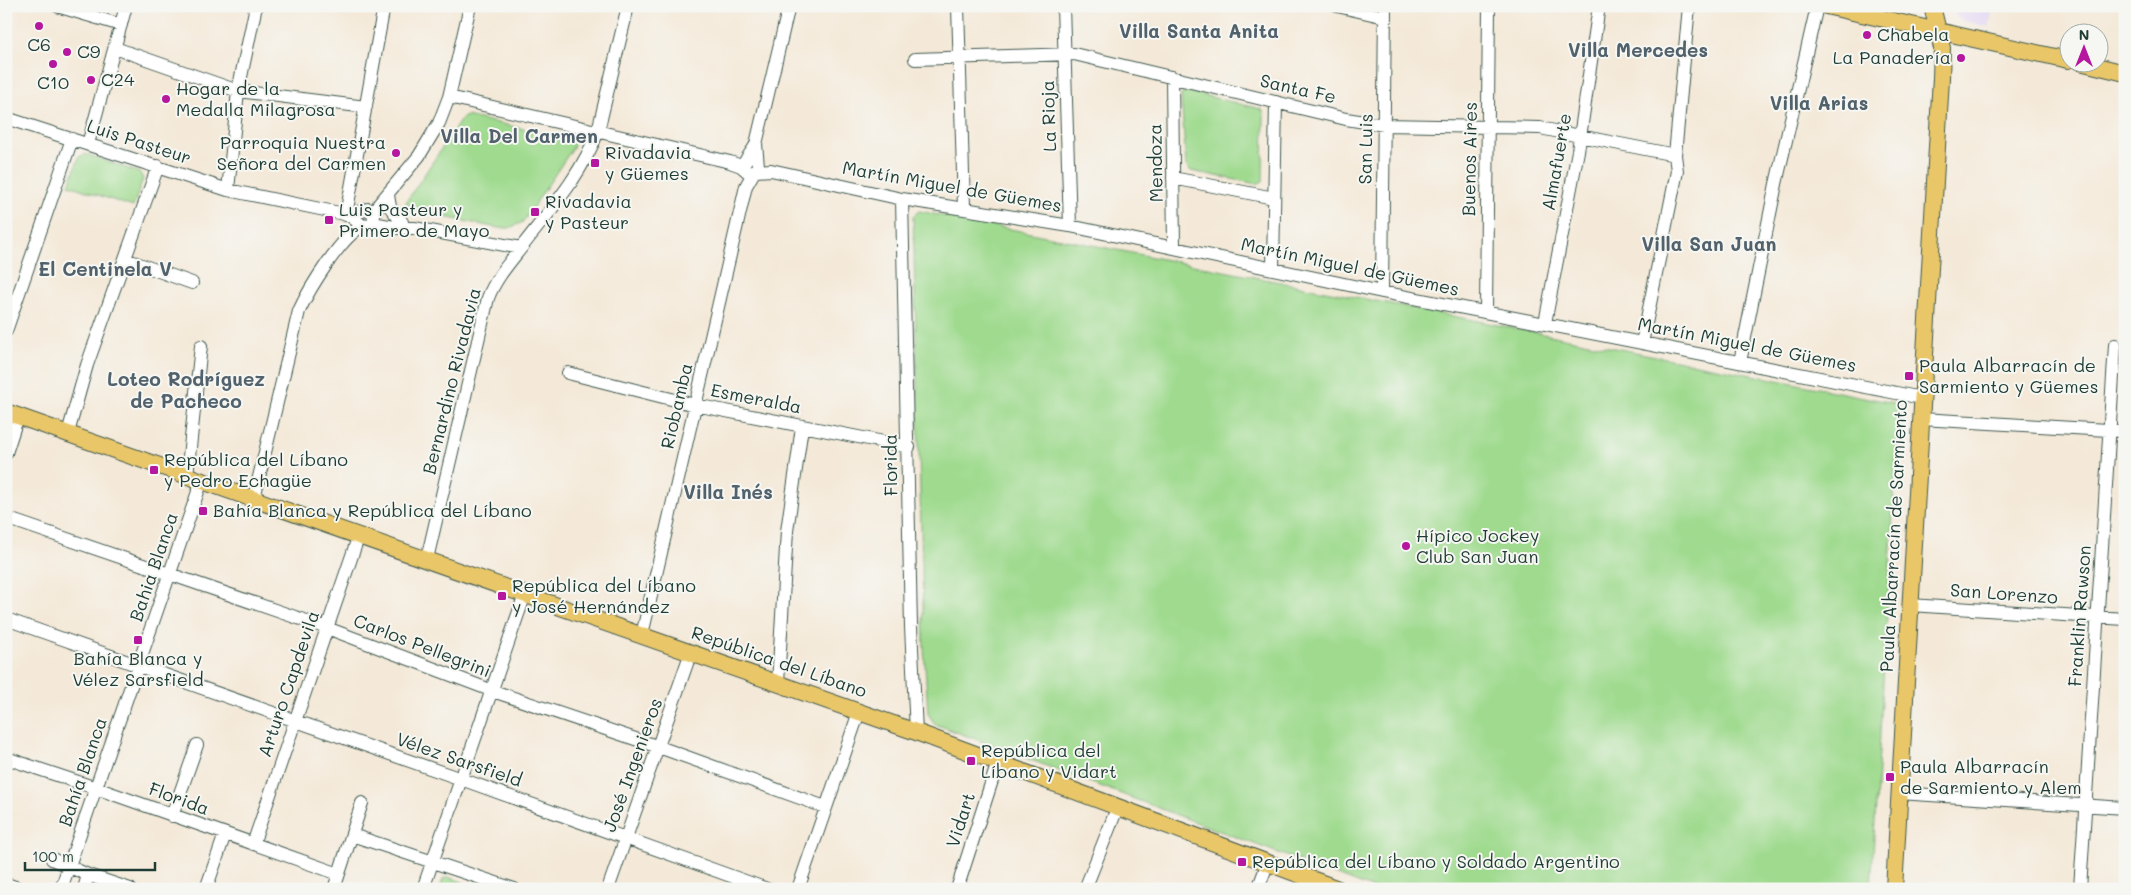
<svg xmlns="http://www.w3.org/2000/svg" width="2131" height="895" font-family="Mali,sans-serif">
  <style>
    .built { fill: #e1d4f4 }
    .green { fill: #9fda8e; stroke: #5f8c61 }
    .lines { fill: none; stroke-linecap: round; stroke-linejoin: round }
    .minor-casing { stroke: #3f574d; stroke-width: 14 }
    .major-casing { stroke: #3f574d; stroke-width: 18 }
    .minor { stroke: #fff; stroke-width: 12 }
    .major { stroke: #e9c769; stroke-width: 16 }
    .poi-dot { fill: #b5179e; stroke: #f6f6f2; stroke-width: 2 }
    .labels { text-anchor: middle; stroke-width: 4; stroke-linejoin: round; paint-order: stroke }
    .poi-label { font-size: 18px; fill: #1f3d34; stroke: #f6f6f2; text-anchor: start }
    .street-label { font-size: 18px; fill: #1f3d34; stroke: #f6f6f2 }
    .neighbourhood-label { font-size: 19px; font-weight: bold; fill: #52626c; stroke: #f6f6f2 }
  </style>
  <rect width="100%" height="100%" fill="#f6f6f2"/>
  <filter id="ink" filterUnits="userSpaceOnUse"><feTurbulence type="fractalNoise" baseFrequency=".02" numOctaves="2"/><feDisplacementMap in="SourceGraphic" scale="10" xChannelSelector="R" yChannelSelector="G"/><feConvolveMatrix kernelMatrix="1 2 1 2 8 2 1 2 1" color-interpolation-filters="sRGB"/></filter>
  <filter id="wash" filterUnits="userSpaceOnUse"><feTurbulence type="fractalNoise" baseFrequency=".0096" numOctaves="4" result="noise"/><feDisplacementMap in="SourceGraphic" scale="20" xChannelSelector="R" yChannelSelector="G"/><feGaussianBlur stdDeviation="1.12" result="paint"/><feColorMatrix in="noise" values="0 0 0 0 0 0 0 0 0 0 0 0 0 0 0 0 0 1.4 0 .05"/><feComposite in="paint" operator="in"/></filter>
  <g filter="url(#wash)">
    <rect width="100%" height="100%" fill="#f4e9d8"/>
    <path class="built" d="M1953,6H1993L1989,27L1961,20L1955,15Z"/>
    <path class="green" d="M1186,91L1261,109L1264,113L1263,181L1257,184L1191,171L1186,166L1181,95Z
      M467,116L572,140L574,146L523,222L509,228H498L410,210L406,202L462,118Z
      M86,154L140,173L143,179L133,207L69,185L79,157Z
      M919,211L1894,403L1899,410L1871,889H1374L935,724L928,714L924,649L913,216Z
      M448,877L463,882L460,889H440L443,879Z"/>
  </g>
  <g filter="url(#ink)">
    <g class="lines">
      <g class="minor-casing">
        <path id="minor" d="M57,6L121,25
          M958,6L964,207
          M1063,6L1070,226
          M1337,6L1385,17
          M115,48L238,91L366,107
          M915,59L1074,54L1346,119L1384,125L1540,128L1675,155
          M1172,77L1174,248
          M449,97L730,162L741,166L749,173L754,172L758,166L756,144
          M6,118L228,190L349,215L363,226L378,224L400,228H414L521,248
          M88,144L126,6
          M743,168C743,160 753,152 756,144L789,6
          M756,171L771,170L902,199L1070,226L1382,292L1922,398
          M1173,178L1274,198
          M228,190L238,91L256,6
          M388,195L390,207L402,222
          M902,199L911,627L916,732
          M346,215L384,6
          M349,215L368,209L373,213L374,220
          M374,215L379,204L419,156L439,123L449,97L470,6
          M125,259L192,283
          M1273,269L1276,102
          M1382,292L1385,6
          M1486,312L1489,6
          M1545,323L1578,151L1599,6
          M6,331L72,139
          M1642,343L1677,171L1675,155L1689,6
          M1740,362L1776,184L1817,6
          M568,373L695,405L909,447
          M1921,419L2125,431
          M68,433L87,365L158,166
          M6,453L18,416
          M187,475L201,346
          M254,498L299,311C309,289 342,235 363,226
          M6,518L327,628L493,691L659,747L825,807
          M427,559L488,298C496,277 511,261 524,244C552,208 582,174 598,131L628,6
          M1910,605L2125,619
          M6,619L461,779L767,889
          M642,635L746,186L754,172
          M778,683L787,531L802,427
          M6,758L96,788L339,874
          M1899,793L2125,808
          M172,816L197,745
          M352,835L514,889
          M253,844L359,535
          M52,859L88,875L130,889
          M6,884L21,889
          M61,889L202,480
          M84,889L88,875
          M206,889L225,834
          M334,889L362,803
          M423,889L525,594
          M608,889L691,652
          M798,889L859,712
          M957,889L998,762
          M1085,889L1118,806
          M1258,889L1268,862
          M2080,889L2115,345"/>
      </g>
      <g class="major-casing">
        <path id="major" d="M1826,6L2068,60
          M2080,62L2125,73
          M6,412L916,732L1338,889
          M1894,889L1941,78L1942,48L1932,6"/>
      </g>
      <use href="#minor" class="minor"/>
      <use href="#major" class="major"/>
    </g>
  </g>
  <g class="poi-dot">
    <circle cx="39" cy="26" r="5"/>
    <circle cx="1867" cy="35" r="5"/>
    <circle cx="67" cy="52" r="5"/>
    <circle cx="1961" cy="58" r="5"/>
    <circle cx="53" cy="64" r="5"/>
    <circle cx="91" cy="80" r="5"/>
    <circle cx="166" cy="99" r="5"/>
    <circle cx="396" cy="153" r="5"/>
    <rect x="590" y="158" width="10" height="10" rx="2.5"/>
    <rect x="530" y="207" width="10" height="10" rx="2.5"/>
    <rect x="324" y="215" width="10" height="10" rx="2.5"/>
    <rect x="1904" y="371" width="10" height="10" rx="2.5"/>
    <rect x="149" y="465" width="10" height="10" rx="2.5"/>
    <rect x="198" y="506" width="10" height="10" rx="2.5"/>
    <circle cx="1406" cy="546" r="5"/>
    <rect x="497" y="591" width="10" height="10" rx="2.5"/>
    <rect x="133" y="635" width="10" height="10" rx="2.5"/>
    <rect x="966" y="756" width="10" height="10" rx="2.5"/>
    <rect x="1885" y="772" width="10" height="10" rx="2.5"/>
    <rect x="1237" y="857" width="10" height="10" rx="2.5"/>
  </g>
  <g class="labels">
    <g class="poi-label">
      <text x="1877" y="41">Chabela</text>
      <text x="39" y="51" text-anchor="middle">C6</text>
      <text x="77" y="58">C9</text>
      <text x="1951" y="64" text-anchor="end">La Panadería</text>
      <text x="101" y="86">C24</text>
      <text x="53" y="89" text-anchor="middle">C10</text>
      <text x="176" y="95">Hogar de la<tspan x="176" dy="21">Medalla Milagrosa</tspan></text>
      <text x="386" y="149" text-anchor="end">Parroquia Nuestra<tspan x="386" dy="21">Señora del Carmen</tspan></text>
      <text x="605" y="159">Rivadavia<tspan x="605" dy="21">y Güemes</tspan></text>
      <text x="545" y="208">Rivadavia<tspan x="545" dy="21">y Pasteur</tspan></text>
      <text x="339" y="216">Luis Pasteur y<tspan x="339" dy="21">Primero de Mayo</tspan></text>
      <text x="1919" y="372">Paula Albarracín de<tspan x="1919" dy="21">Sarmiento y Güemes</tspan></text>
      <text x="164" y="466">República del Líbano<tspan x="164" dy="21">y Pedro Echagüe</tspan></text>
      <text x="213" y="517">Bahía Blanca y República del Líbano</text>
      <text x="1416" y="542">Hípico Jockey<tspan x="1416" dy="21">Club San Juan</tspan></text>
      <text x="512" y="592">República del Líbano<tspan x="512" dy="21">y José Hernández</tspan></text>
      <text x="138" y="665" text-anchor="middle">Bahía Blanca y<tspan x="138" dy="21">Vélez Sarsfield</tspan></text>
      <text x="981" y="757">República del<tspan x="981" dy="21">Líbano y Vidart</tspan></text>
      <text x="1900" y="773">Paula Albarracín<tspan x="1900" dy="21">de Sarmiento y Alem</tspan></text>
      <text x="1252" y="868">República del Líbano y Soldado Argentino</text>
    </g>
    <g class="street-label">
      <text transform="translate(1298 89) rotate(13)" y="6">Santa Fe</text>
      <text transform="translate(1049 116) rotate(-92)" y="6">La Rioja</text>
      <text transform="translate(139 142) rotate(18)" y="6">Luis Pasteur</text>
      <text transform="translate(1366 149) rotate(-89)" y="6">San Luis</text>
      <text transform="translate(1470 159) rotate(-89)" y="6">Buenos Aires</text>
      <text transform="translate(1557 162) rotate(-80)" y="6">Almafuerte</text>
      <text transform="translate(1156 163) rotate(-91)" y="6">Mendoza</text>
      <text transform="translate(952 187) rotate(10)" y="6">Martín Miguel de Güemes</text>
      <text transform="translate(1350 267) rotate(12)" y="6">Martín Miguel de Güemes</text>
      <text transform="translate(1747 345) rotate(11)" y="6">Martín Miguel de Güemes</text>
      <text transform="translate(452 381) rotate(-76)" y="6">Bernardino Rivadavia</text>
      <text transform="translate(756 399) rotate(11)" y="6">Esmeralda</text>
      <text transform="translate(677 406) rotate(-77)" y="6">Riobamba</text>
      <text transform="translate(891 465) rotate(-91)" y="6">Florida</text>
      <text transform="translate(1894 536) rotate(-87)" y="6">Paula Albarracín de Sarmiento</text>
      <text transform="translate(154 567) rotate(-71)" y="6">Bahia Blanca</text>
      <text transform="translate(2004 594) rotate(4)" y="6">San Lorenzo</text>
      <text transform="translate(2080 616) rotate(-86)" y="6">Franklin Rawson</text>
      <text transform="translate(422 646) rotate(21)" y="6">Carlos Pellegrini</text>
      <text transform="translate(779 662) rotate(19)" y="6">República del Líbano</text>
      <text transform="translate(289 684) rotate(-71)" y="6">Arturo Capdevila</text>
      <text transform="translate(459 760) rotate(19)" y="6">Vélez Sarsfield</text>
      <text transform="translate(633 765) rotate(-70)" y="6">José Ingenieros</text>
      <text transform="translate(83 772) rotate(-71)" y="6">Bahía Blanca</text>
      <text transform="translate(179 799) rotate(20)" y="6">Florida</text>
      <text transform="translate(961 820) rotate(-72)" y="6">Vidart</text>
    </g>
    <g class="neighbourhood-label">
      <text x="1199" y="38">Villa Santa Anita</text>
      <text x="1638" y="57">Villa Mercedes</text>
      <text x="1819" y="110">Villa Arias</text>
      <text x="519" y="143">Villa Del Carmen</text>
      <text x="1709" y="251">Villa San Juan</text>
      <text x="105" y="276">El Centinela V</text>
      <text x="186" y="386">Loteo Rodríguez<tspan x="186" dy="22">de Pacheco</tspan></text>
      <text x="728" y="499">Villa Inés</text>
    </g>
  </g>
  <rect width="2131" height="895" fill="none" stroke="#f6f6f2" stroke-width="25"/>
  <g transform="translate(2084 48)"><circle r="24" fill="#f6f6f2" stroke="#a0aca6"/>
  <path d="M0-4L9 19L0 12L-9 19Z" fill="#b5179e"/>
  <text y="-8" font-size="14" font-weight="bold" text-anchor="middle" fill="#1f3d34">N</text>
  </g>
  <path d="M25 862v8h130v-8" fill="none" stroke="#1f3d34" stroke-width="2.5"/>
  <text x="32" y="862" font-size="15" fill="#1f3d34" stroke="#f6f6f2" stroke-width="4" paint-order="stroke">100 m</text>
</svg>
